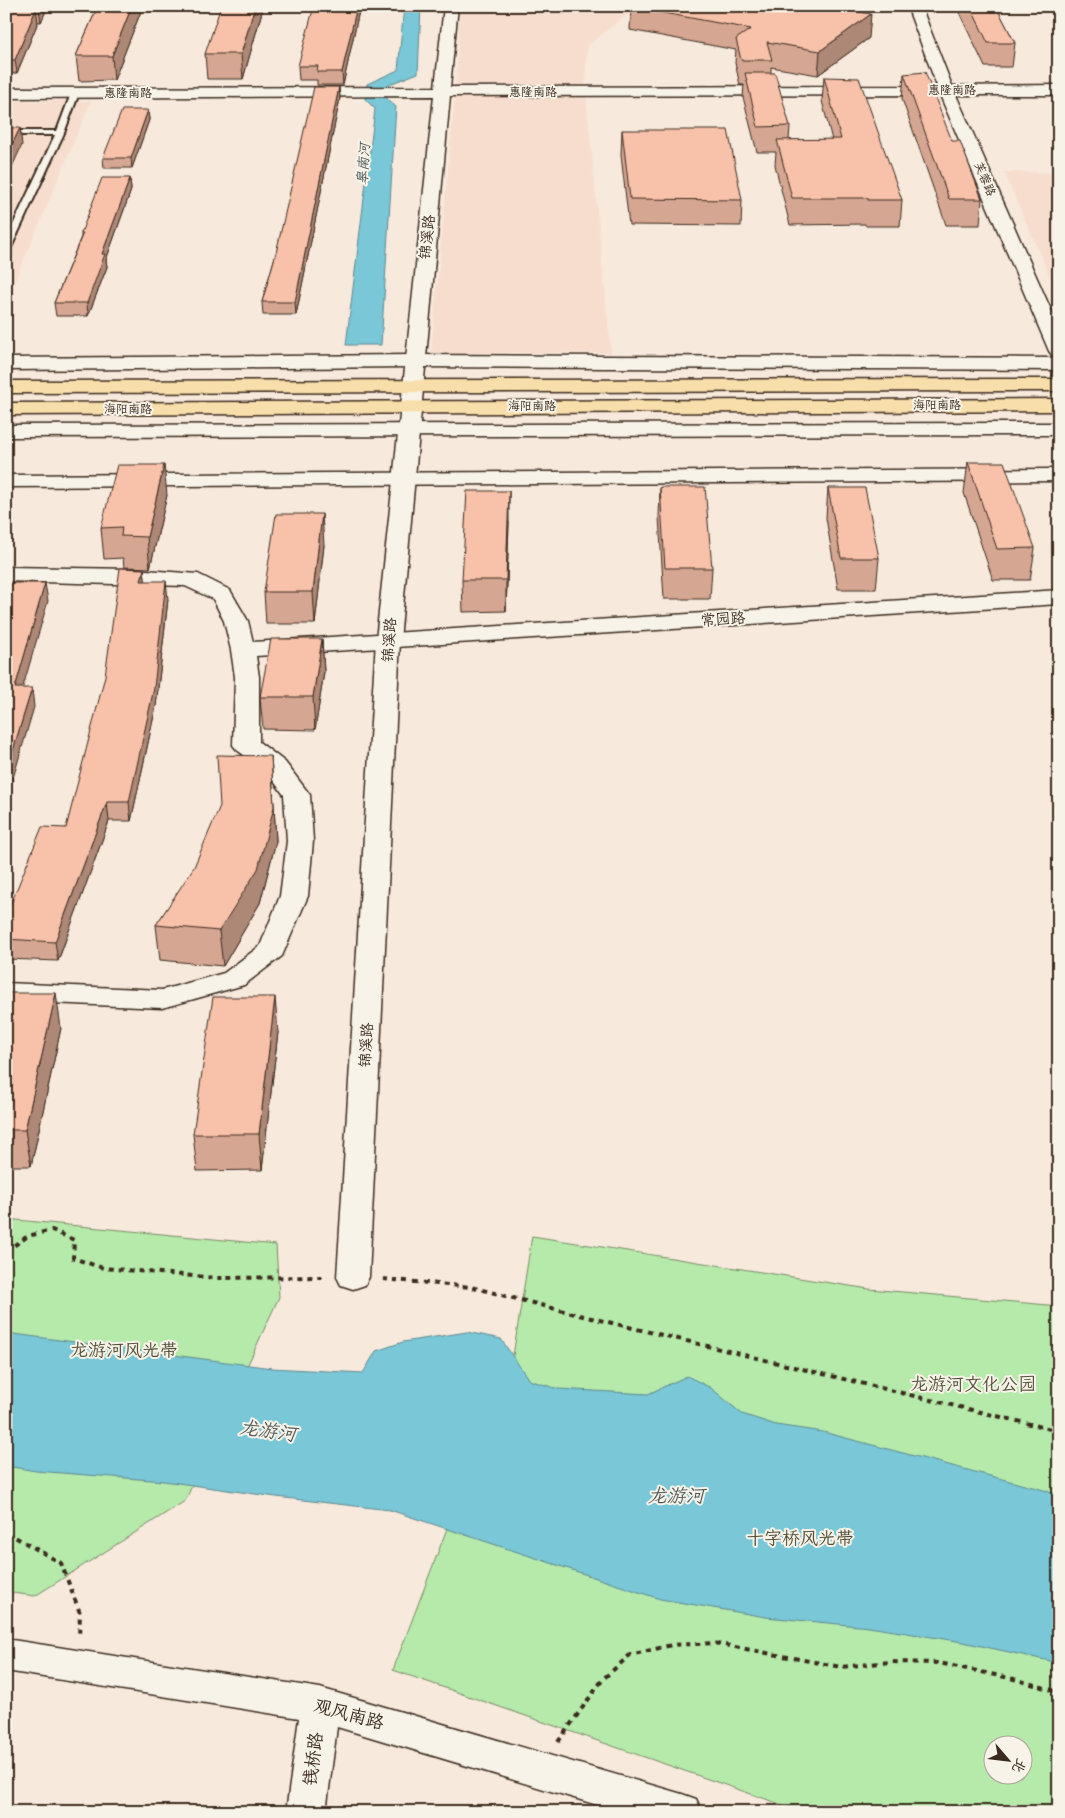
<svg xmlns="http://www.w3.org/2000/svg" width="1065" height="1818" font-family="'Balsamiq Sans','LXGW WenKai TC',sans-serif">
  <style>
    .built { fill: #f7ddcd }
    .green { fill: #b5eaab; stroke: #788a64; fill-rule: evenodd }
    .water { fill: #79c7d7; stroke: #60888d }
    .lines { fill: none; stroke-linecap: round; stroke-linejoin: round }
    .lane-casing { stroke: #3b2a1e; stroke-width: 4 }
    .street-casing { stroke: #3b2a1e; stroke-width: 3 }
    .secondary-casing { stroke: #3b2a1e; stroke-width: 3 }
    .primary-casing { stroke: #3b2a1e; stroke-width: 3 }
    .path { stroke: #3b2a1e; stroke-width: 4; stroke-dasharray: 5 5; stroke-linecap: butt }
    .lane { fill: #f7f3e8; fill-rule: evenodd }
    .street { fill: #f7f3e8; fill-rule: evenodd }
    .secondary { fill: #f7f3e8; fill-rule: evenodd }
    .primary { fill: #f8deab; fill-rule: evenodd }
    .wall { fill: #d5a792; stroke: #3b2a1e }
    .shaded-wall { fill: #ae8877; stroke: #3b2a1e }
    .building { fill: #f8c2aa; stroke: #3b2a1e }
    .labels { text-anchor: middle; stroke-width: 4; stroke-linejoin: round; paint-order: stroke }
    .far-street-label { font-size: 12px; fill: #3b2a1e; stroke: #f7f3e8 }
    .far-water-label { font-size: 14px; font-style: italic; fill: #4e5956; stroke: #f7f3e8 }
    .street-label { font-size: 15px; fill: #3b2a1e; stroke: #f7f3e8 }
    .near-park-label { font-size: 18px; fill: #53503a; stroke: #f7f3e8 }
    .near-street-label { font-size: 18px; fill: #3b2a1e; stroke: #f7f3e8 }
    .near-water-label { font-size: 19px; font-style: italic; fill: #4e5956; stroke: #f7f3e8 }
  </style>
  <rect width="100%" height="100%" fill="#f7e9dc"/>
  <filter id="ink" filterUnits="userSpaceOnUse"><feTurbulence type="fractalNoise" baseFrequency=".02" numOctaves="2"/><feDisplacementMap in="SourceGraphic" scale="10" xChannelSelector="R" yChannelSelector="G"/><feConvolveMatrix kernelMatrix="1 2 1 2 8 2 1 2 1" color-interpolation-filters="sRGB"/></filter>
  <g filter="url(#ink)">
    <path class="built" d="M460,6H638L587,46L585,86L611,353H431L456,85Z
      M6,101H91L6,302Z
      M1004,172L1059,173V297Z"/>
    <path class="green" d="M6,1219L276,1245L279,1297L185,1501L35,1596L6,1592Z
      M532,1236L869,1289L1059,1306V1812H812L783,1805L393,1670L513,1356ZM992,1746H1022V1776H992Z"/>
    <path class="water" d="M404,6H421L418,73L390,84L387,99L396,107L381,345H346L375,109L365,99L367,84L398,70Z
      M467,1332L501,1339L529,1380L558,1389L648,1394L687,1376L711,1388L742,1414L776,1425L823,1432L1059,1494V1663L963,1642L869,1627L766,1617L660,1599L390,1510L276,1497L164,1481L36,1471L6,1466V1333L272,1368L363,1373L376,1351L403,1342Z"/>
    <g class="lines">
      <g class="lane-casing">
        <path id="lane" d="M72,91L79,93L64,133L10,250L6,253V240L55,135H6V131H57Z"/>
      </g>
      <g class="street-casing">
        <path id="street" d="M415,355L1059,358V370L415,367L6,370V358Z
          M1059,423V435L6,437V425Z
          M1059,469V481L6,487V475Z
          M6,567L133,569L198,574L230,590L248,621L253,642L1059,590V604L256,656L259,677V742L285,762L310,795L313,841L308,896L282,956L244,985L162,1008L6,1001V983L162,990L224,973L260,946L280,896L287,841L284,795L267,772L237,750L233,745L235,677L231,650L224,621L213,599L185,586L6,581Z"/>
      </g>
      <g class="secondary-casing">
        <path id="secondary" d="M444,6H458L450,87L937,86L907,6H921L952,86L1059,85V95H956L1059,328V357L1052,355L1049,351L940,95L450,96L400,640L369,1277L365,1285L353,1289L341,1285L337,1277L376,640L434,96L6,98V88L435,87Z
          M6,1639L320,1688L682,1794L696,1799L702,1812H621L337,1727L326,1812H286L299,1718L6,1671Z"/>
      </g>
      <g class="primary-casing">
        <path id="primary" d="M1059,379V391L6,393V381Z
          M1059,399V411L6,415V403Z"/>
      </g>
      <path class="path" d="M6,1251L28,1236L52,1230L74,1240L73,1258L103,1268L216,1278L322,1277
        M383,1279L471,1287L579,1315L1059,1431
        M6,1536L15,1537L61,1563L80,1613L79,1637
        M558,1742L603,1679L630,1655L672,1645L714,1643L841,1667L890,1662L939,1663L1014,1679L1059,1692"/>
      <use href="#lane" class="lane"/>
      <use href="#street" class="street"/>
      <use href="#secondary" class="secondary"/>
      <use href="#primary" class="primary"/>
    </g>
    <path class="wall" d="M6,6H48L41,22H38L17,73L6,74Z
      M98,6H143L114,80L79,81L76,56Z
      M360,6L343,85H317V80H299L298,66Z
      M956,6H996L1015,43L1012,67H985Z
      M631,7L869,38L818,75L771,67V73L790,126L789,140H832L822,101L824,77L902,200L900,226H866L865,224L790,225L775,165L776,152H757L743,97L744,85H740L735,63L736,50L630,30Z
      M263,8L243,79H207L205,54Z
      M904,74L952,141L982,199L980,225H946L902,99Z
      M339,87L340,98L296,315H263L262,302L276,253Z
      M148,110L149,120L132,168H104L103,158Z
      M622,130L742,200L741,226L629,225L621,155Z
      M1057,166H1059V194L1055,185Z
      M130,178L131,190L106,260L107,267L88,316H56L54,303L81,237V233Z
      M968,462L1035,548L1030,580H993L964,493Z
      M660,487L712,568L710,599H664L659,517Z
      M828,488L879,558L876,589H838L826,518Z
      M167,495L150,568L124,567L123,558L104,559L101,528Z
      M509,522L506,611L463,612L462,580Z
      M324,545L315,624H266L264,592Z
      M144,569L145,581L168,599L156,706L131,821H109L58,961L6,959V916L66,828Z
      M322,639L324,672L315,730L263,729L260,697Z
      M271,756L276,841L260,903L223,966L160,960L156,925Z
      M6,993L61,1028L31,1166H6Z
      M278,1032L262,1170L197,1171L193,1134Z"/>
    <path class="shaded-wall" d="M41,6H48L41,22L39,9Z
      M132,6H143L114,80L112,56Z
      M255,6H263V8L243,79L241,54Z
      M357,6H360L343,85L342,72Z
      M36,9L38,22L17,73L15,60Z
      M871,14L869,38L818,75L820,51Z
      M339,87L340,98L296,315L295,302Z
      M148,110L149,120L132,168L131,158Z
      M20,128L22,145L6,180V157Z
      M130,178L131,190L106,260L107,267L88,316L87,303L102,254Z
      M164,465L167,495L150,568L147,537Z
      M509,491V522L506,611V580Z
      M322,514L324,545L315,624L313,592Z
      M144,569L146,587L141,581Z
      M166,581L168,599L156,706L131,821L129,802Z
      M45,583L48,601L17,707L15,688Z
      M322,639L324,672L315,730L313,697Z
      M32,688L34,707L6,802V773Z
      M271,756L276,841L260,903L223,966L219,931Z
      M107,802L109,821L58,961L55,942Z
      M56,993L61,1028L31,1166L25,1130Z
      M275,997L278,1032L262,1170L259,1134Z"/>
    <path class="building" d="M6,6H41L39,9H36L15,60H6Z
      M98,6H132L112,56H76Z
      M221,6H255L241,54H205Z
      M314,6H357L342,72H317L318,66H298Z
      M632,6H825L871,14L820,51L767,42L772,60H741L736,39L751,29L631,7Z
      M970,6H996L1015,43H988Z
      M925,72L952,141H960L982,199H949L904,74Z
      M745,73H775L790,126L758,127Z
      M824,77L859,78L902,200H868V198H792L777,140L841,139Z
      M314,87H339L295,302H262L276,253Z
      M122,110H148L131,158H103Z
      M6,128H20L6,157Z
      M622,130H728L742,200L630,199Z
      M102,178H130L102,254H105L87,303H54L83,233H81Z
      M968,462H1004L1035,548L997,549Z
      M117,465H164L147,537L121,536L122,527L101,528Z
      M660,487H705L712,568H665Z
      M828,488H865L879,558H841Z
      M467,491H509L506,580H462Z
      M276,514H322L313,592H264Z
      M120,568L144,569L141,581H166L154,688L129,802H107L55,942L6,939V916L42,827L66,828L105,676Z
      M6,583H45L15,688H32L6,773Z
      M271,639H322L313,697H260Z
      M217,755L271,756L274,807L258,869L219,931L156,925L194,867L220,806Z
      M6,993H56L25,1130H6Z
      M213,997H275L259,1134H193Z"/>
  </g>
  <g class="labels">
    <g class="far-street-label">
      <text x="952" y="94">惠隆南路</text>
      <text x="533" y="96">惠隆南路</text>
      <text x="128" y="97">惠隆南路</text>
      <text transform="translate(985 179) rotate(67)" y="4">芙蓉路</text>
      <text x="937" y="409">海阳南路</text>
      <text x="532" y="410">海阳南路</text>
      <text x="128" y="413">海阳南路</text>
    </g>
    <g class="far-water-label">
      <text transform="translate(363 164) rotate(-86)" y="5">皋南河</text>
    </g>
    <g class="street-label">
      <text transform="translate(427 237) rotate(-84)" y="5">锦溪路</text>
      <text transform="translate(723 619) rotate(-4)" y="5">常园路</text>
      <text transform="translate(389 640) rotate(-86)" y="5">锦溪路</text>
      <text transform="translate(366 1045) rotate(-87)" y="5">锦溪路</text>
    </g>
    <g class="near-park-label">
      <text x="124" y="1356">龙游河风光带</text>
      <text x="973" y="1390">龙游河文化公园</text>
      <text x="800" y="1544">十字桥风光带</text>
    </g>
    <g class="near-street-label">
      <text transform="translate(349 1714) rotate(15)" y="6">观风南路</text>
      <text transform="translate(313 1759) rotate(-83)" y="6">钱桥路</text>
    </g>
    <g class="near-water-label">
      <text transform="translate(268 1430) rotate(8)" y="7">龙游河</text>
      <text x="676" y="1502">龙游河</text>
    </g>
  </g>
  <rect width="1065" height="1818" fill="none" stroke="#f7f3e8" stroke-width="25"/>
  <rect x="12" y="12" width="1040" height="1793" fill="none" stroke="#3b2a1e" stroke-width="2" filter="url(#ink)"/>
  <g transform="translate(1008 1760) rotate(118)"><circle r="24" fill="#f7f3e8" stroke="#aca397"/>
  <path d="M0-4L9 19L0 12L-9 19Z" fill="#3b2a1e"/>
  <text y="-8" font-size="14" font-weight="bold" text-anchor="middle" fill="#3b2a1e">北</text>
  </g>
</svg>
